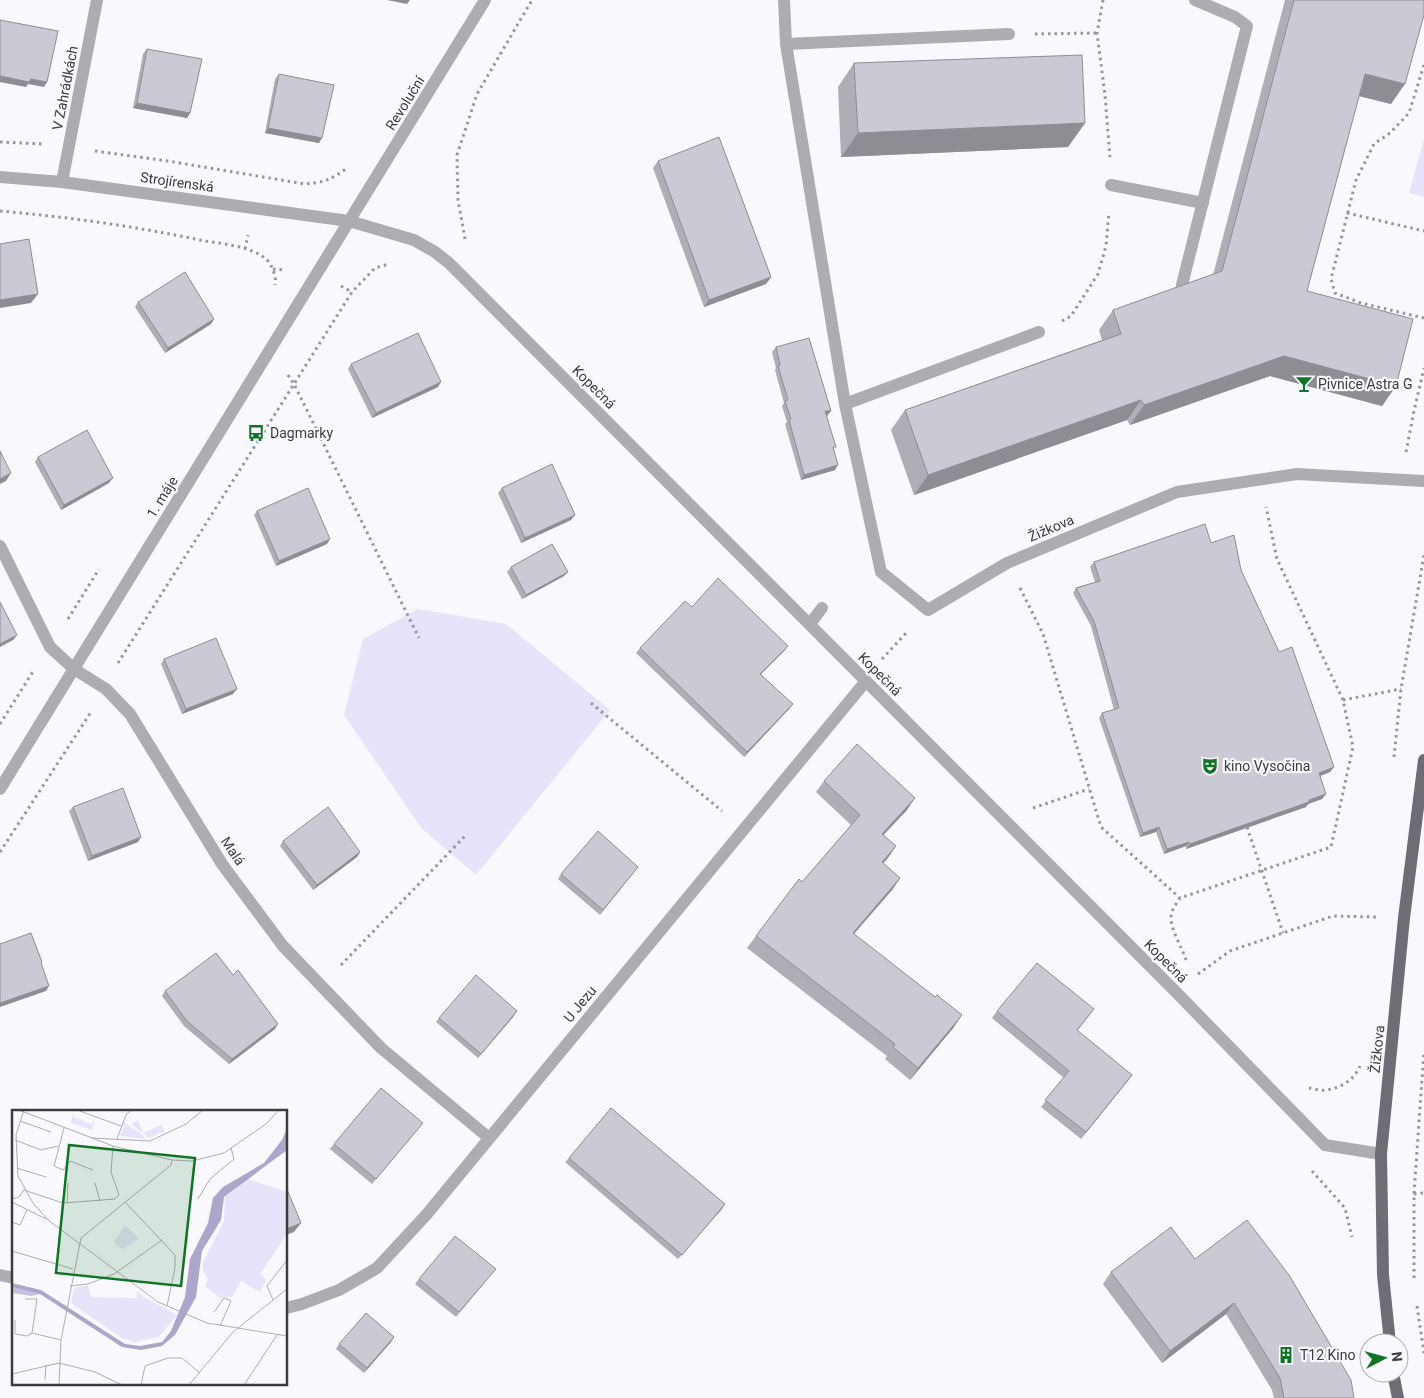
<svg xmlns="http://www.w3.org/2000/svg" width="1424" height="1398" font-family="Roboto,sans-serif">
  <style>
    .green { fill: #e8e3fb }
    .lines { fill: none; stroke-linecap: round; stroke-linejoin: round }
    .path { stroke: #96959a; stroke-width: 3; stroke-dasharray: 2.5 4; stroke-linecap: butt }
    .minor { stroke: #adacb0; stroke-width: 12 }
    .major { stroke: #6e6c74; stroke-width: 12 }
    .wall { fill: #afadb5 }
    .shaded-wall { fill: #8e8d94 }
    .building { fill: #cbc9d3; stroke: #8e8d94 }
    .labels { text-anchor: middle; stroke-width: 4.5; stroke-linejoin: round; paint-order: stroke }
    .street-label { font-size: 14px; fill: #3c3c40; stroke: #f9f8fe }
    .poi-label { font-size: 14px; fill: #3c3c40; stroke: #f9f8fe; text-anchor: start }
    .inset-road { fill: none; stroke: #adadb2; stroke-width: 1 }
    .view { fill: #107425; fill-opacity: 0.15; stroke: #107425; stroke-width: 2.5 }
    .inset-edge { fill: none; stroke: #3c3c40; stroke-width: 2.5 }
  </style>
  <rect width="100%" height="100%" fill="#f9f8fe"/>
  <path class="green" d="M1424,139V197L1409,193Z
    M418,609L506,624L610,710L476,875L422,829L344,715L363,639Z"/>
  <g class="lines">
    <path class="path" d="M1103,0L1097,33L1105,95L1110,158
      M1035,34L1097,33
      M1424,65L1409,113L1390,133L1374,144L1356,180L1331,279L1335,293L1361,303L1424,318
      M0,142L42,144
      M95,151L168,161L305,184C325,182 331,180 347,168
      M0,211C68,217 133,226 200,240C221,244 247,245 265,258C272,264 277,277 275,285
      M1347,213L1424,231
      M465,239L458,200L457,155L477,94L532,0
      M245,249L248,235
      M273,269L285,270
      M341,286L352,292
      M1062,321L1071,316L1098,274L1106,246L1109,212
      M288,375L294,384L419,638
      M1406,452L1414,411L1424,368
      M1020,588L1043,634L1101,827L1180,898
      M68,619L99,569
      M882,659L908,631
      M118,663L352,292L375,268L389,264
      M1343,700L1401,689
      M591,703L722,811
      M0,724L34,670
      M1394,757L1401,689L1424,555
      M1033,808L1089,789
      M1247,827L1283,933
      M0,852L91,712
      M1186,960C1182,947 1167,924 1172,912C1174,907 1177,902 1180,898L1331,847L1353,747L1343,700L1277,559L1266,507
      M341,965L465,836
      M1198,974L1230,951L1333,916L1376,917
      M1309,1088C1314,1089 1321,1091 1326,1090C1341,1088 1354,1080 1360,1066
      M1312,1171L1345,1208L1352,1237
      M1414,1194L1424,1193
      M1414,1278V1194L1424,1051
      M1417,1306L1424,1353"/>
    <path class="minor" d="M784,0L786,44L845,404L881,572L928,610L1007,563L1177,492L1297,474L1424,481
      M786,44L1009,34
      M0,177L62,182L349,221L414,240L435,252L449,263L1174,990L1325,1145L1381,1154
      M62,182L97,0
      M1111,185L1203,203
      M1182,285L1247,26L1235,17L1195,0
      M845,404L1039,332
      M0,546L50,647L74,669L106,689L130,714L222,864L283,946L381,1048L489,1138
      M810,624L822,608
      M0,789L485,0
      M0,1275L14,1278
      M286,1308L302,1304L339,1290L377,1268L427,1214L866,681"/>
    <path class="major" d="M1390,1343L1383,1275L1381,1154L1404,918L1424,760
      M1393,1373L1398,1398"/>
  </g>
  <path class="wall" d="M1285,0H1424L1391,104L1359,96L1307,291L1396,386L1382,406L1270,376L1130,425L1127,420L914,495L891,430L905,410L1102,340L1099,330L1113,310L1213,275Z
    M147,49L190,113L187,118L133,108L143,54Z
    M854,63L1085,123L1068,147L841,157L838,87Z
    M279,74L319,143L265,133L275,79Z
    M658,161L771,277L766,284L704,307L653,168Z
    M138,302L214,319L211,324L165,353L135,307Z
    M776,347L831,411L827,416L834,450L835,470L801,480L785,424L787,422L782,406L784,403L775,370L776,368L772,352Z
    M351,364L438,387L372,418L348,369Z
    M38,457L109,483L61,510L35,462Z
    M502,488L571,520L521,543L498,493Z
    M257,511L327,544L276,566L254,515Z
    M1211,543L1241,570L1279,652L1334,767L1330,772L1320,776L1326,794L1322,799L1308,804L1306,807L1186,849V846L1164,854L1156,832L1140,837L1099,718L1102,713L1114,710L1091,626L1073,593L1076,588L1095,582L1090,567L1094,562Z
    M511,567L564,576L522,599L507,572Z
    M692,607L784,651L761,674L789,709L744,757L636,653L640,648Z
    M164,659L233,694L182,714L161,664Z
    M824,781L907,810L883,835L896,846L883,863L900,878L892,890L854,934L954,1027L910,1080L885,1059L887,1056L747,948L756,936L851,825L816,792Z
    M73,807L138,842L88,861L69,811Z
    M283,841L360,852L357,857L313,890L280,846Z
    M638,867L600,915L558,879L561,874Z
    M165,991L275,1029L229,1064L184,1026L162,996Z
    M1094,1009L1077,1031L1132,1075L1081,1139L1041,1107L1064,1078L992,1018L997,1011Z
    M517,1011L478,1058L436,1022L439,1018Z
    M419,1128L372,1184L330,1149L334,1144Z
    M569,1158L725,1204L678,1259L565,1162Z
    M1195,1259L1354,1398H1274L1272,1390L1226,1314L1162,1363L1103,1284L1111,1272Z
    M496,1269L456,1317L415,1284L419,1279Z
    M391,1342L364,1373L336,1349L339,1344Z"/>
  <path class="shaded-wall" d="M387,0H410L407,4Z
    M1365,74L1405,84L1391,104L1351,94Z
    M0,76L31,79L47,82L44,87L28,84L26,87L0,82Z
    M137,103L190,113L187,118L133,108Z
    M1085,123L1068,147L841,157L858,133Z
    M268,128L322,138L319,143L265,133Z
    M771,277L766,284L704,307L709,300Z
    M38,294L31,303L0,308V300Z
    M214,319L211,324L165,353L168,348Z
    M1284,356L1396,386L1382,406L1270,376L1130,425L1144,405Z
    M441,382L438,387L372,418L376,413Z
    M1141,400L1127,420L914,495L928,475Z
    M825,411H831L827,416H822Z
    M838,465L835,470L801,480L804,475Z
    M11,473L6,481L0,484V479Z
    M113,478L109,483L61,510L64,505Z
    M575,515L571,520L521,543L525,538Z
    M330,539L327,544L276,566L279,561Z
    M568,572L564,576L522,599L526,595Z
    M17,635L13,640L0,647V644Z
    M788,646L784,651L757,678L760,674Z
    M237,689L233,694L182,714L186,709Z
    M793,704L789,709L744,757L747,752Z
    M1334,767L1330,772L1315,778L1319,773Z
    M1326,794L1322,799L1308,804L1306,807L1186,849L1190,844Z
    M915,798L907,810L874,845L882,834Z
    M1159,827L1156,832L1140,837L1143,833Z
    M141,837L138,842L88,861L92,856Z
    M1189,842L1186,846L1164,854L1167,849Z
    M896,846L888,858L874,874L882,862Z
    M360,852L357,857L313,890L317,885Z
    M900,878L892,890L844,945L853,933Z
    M49,986L46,991L0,1007V1003Z
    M517,1011L514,1016L478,1058L481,1054Z
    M962,1015L954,1027L910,1080L918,1068Z
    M278,1024L275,1029L229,1064L232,1059Z
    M1132,1075L1127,1082L1081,1139L1086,1132Z
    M725,1204L722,1209L678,1259L682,1255Z
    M301,1223L294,1232L286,1235V1229Z
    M1234,1303L1226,1314L1162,1363L1170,1351Z
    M394,1337L391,1342L364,1373L367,1368Z"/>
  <path class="building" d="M1294,0H1424V15L1405,84L1365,74L1307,291L1413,319L1396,386L1284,356L1144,405L1141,400L928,475L905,410L1121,334L1113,310L1222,271Z
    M0,20L58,31L47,82L31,79L29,82L0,76Z
    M147,49L202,59L190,113L137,103Z
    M1082,55L1085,123L858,133L854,63Z
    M279,74L334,85L322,138L268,128Z
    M719,137L771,277L709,300L658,161Z
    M29,239L38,294L0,300V244Z
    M185,272L214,319L168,348L138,302Z
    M418,333L441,382L376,413L351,364Z
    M809,338L831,411H825L836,447H833L838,465L804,475L789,420L791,419L785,401L788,400L778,366L780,365L776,347Z
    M87,430L113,478L64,505L38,457Z
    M0,451L11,473L0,479Z
    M552,464L575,515L525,538L502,488Z
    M308,488L330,539L279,561L257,511Z
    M1205,524L1211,543L1234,535L1241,570L1279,652L1292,647L1334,767L1319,773L1326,794L1309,800V802L1190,844L1189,842L1167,849L1159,827L1143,833L1102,713L1119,708L1094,621L1076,588L1100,581L1094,562Z
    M552,544L568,572L526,595L511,567Z
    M718,578L788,646L760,674L793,704L747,752L640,648L685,601L692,607Z
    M0,602L17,635L0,644Z
    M216,638L237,689L186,709L164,659Z
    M857,744L915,798L882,834L896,846L882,862L900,878L853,933L935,997L937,995L962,1015L918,1068L893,1047L895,1044L756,936L799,879L802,882L860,815L824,781Z
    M123,788L141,837L92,856L73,807Z
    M328,807L360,852L317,885L283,841Z
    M598,831L638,867L603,910L561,874Z
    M31,933L42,962L41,963L49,986L0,1003V944Z
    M216,953L233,975L238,970L278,1024L232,1059L187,1021L165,991Z
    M1037,963L1094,1009L1077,1030L1132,1075L1086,1132L1045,1100L1069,1071L997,1011Z
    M476,975L517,1011L481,1054L439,1018Z
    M381,1088L423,1123L376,1179L334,1144Z
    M611,1108L725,1204L682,1255L569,1158Z
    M286,1187L301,1223L286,1229Z
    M1247,1220L1289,1275L1351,1380L1354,1398H1284L1280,1378L1234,1303L1170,1351L1111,1272L1171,1227L1195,1259Z
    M455,1236L496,1269L459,1312L419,1279Z
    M366,1313L394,1337L367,1368L339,1344Z"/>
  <defs>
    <g id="bar-bare" transform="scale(1.35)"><path d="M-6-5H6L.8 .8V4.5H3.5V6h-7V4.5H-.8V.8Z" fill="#107425" stroke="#f9f8fe" stroke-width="2.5" paint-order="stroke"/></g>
    <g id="bus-bare" transform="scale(1.35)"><path d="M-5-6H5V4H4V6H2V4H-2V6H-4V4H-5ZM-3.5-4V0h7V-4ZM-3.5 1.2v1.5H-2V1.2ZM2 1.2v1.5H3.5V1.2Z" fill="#107425" stroke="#f9f8fe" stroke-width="2.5" paint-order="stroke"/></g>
    <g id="theatre-bare" transform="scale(1.35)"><path d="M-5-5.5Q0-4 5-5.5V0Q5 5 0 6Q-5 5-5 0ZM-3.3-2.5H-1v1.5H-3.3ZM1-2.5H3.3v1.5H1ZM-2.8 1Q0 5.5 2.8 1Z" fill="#107425" stroke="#f9f8fe" stroke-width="2.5" paint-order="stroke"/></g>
    <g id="building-bare" transform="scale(1.35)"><path d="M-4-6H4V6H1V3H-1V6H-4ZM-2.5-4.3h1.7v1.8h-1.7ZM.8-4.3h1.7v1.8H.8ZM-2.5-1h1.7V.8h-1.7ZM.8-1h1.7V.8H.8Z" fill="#107425" stroke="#f9f8fe" stroke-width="2.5" paint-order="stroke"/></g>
  </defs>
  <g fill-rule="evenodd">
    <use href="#bar-bare" x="1304" y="384"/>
    <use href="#bus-bare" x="256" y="433"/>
    <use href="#theatre-bare" x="1210" y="766"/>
    <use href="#building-bare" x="1286" y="1355"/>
  </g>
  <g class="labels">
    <g class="street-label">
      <text transform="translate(65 88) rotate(-79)" y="5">V Zahrádkách</text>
      <text transform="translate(405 103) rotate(-58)" y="5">Revoluční</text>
      <text transform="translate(177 182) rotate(8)" y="5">Strojírenská</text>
      <text transform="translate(594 387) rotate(45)" y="5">Kopečná</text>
      <text transform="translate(162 497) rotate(-58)" y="5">1. máje</text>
      <text transform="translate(1051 528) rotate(-23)" y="5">Žižkova</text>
      <text transform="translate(880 674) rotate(45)" y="5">Kopečná</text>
      <text transform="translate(233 851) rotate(56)" y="5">Malá</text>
      <text transform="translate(1166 961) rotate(45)" y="5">Kopečná</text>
      <text transform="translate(580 1004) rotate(-51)" y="5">U Jezu</text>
      <text transform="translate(1377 1049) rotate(-84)" y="5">Žižkova</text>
    </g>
    <g class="poi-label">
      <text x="1318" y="389">Pivnice Astra G</text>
      <text x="270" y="438">Dagmarky</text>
      <text x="1224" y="771">kino Vysočina</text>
      <text x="1300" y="1360">T12 Kino</text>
    </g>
  </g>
  <g transform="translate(12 1110)">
    <rect width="275" height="275" fill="#f9f8fe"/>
    <path d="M62,1V7L79,14L83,9L80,20L59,13ZM126,10L131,23L149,15L153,21L137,28L119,14ZM112,12L129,24L134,29L109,26ZM236,69L275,82V124L248,164L254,170L248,182L229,171L220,187L208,188L193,176L196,169L191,161V152L212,111L213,87ZM113,115L127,128L111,139L105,136L102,131ZM76,175L79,187L125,188V183L165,205L147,227L123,232L110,228L59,193L62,178Z" fill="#e8e3fb"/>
    <path d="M0,177L23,182L28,184L19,186L0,183Z" fill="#c8bfe5"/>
    <path d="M275,18V40L212,87L209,110L190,141L184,187L163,225L150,236L129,240L110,237L28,184L0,177V173L29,180L113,234L128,236L150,232L159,221L173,187L178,149L196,113L201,88L211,77L252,53L270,30Z" fill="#aea5cb"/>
    <path class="inset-road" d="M7,0L101,36L160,50L180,51L212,43L254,14L267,0M12,0L4,25L6,66L21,93L36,110L146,192L195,213L275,226M65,0L109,16M8,11L39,22M52,18L42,56L51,60L58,51L81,60M79,28L138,31L174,14L191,0M105,29L114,5L120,0M3,30L29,40L46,36M5,58L34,67M83,73L88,91M12,80L51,93L103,89L107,85L99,62L101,36M0,89L7,87L12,80M186,89L198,69L222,49L219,38M0,92L34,109M113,92L163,145V158L155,196M55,93L56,73M0,112L8,115L15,100M0,141L61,159M58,176L76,174L102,164L150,130M13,189H25L20,223M261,190L255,176L275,150M202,202L212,188L219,191L208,216M3,210V224L15,226L20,223L49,230M0,264L47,253L83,262L110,275M33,270L34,255M47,275L49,230L69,128L159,55L160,50M129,275L133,256L156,248H170L188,263M177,275L221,222L275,179M232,275L265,225"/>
    <path class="view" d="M57,35L183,48L169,176L44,163Z"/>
    <rect width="275" height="275" class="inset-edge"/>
  </g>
  <g transform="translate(1384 1358) rotate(84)"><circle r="24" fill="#f9f8fe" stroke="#adadb2"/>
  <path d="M0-4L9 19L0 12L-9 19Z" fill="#107425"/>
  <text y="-8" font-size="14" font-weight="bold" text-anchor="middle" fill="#3c3c40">N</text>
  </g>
</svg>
